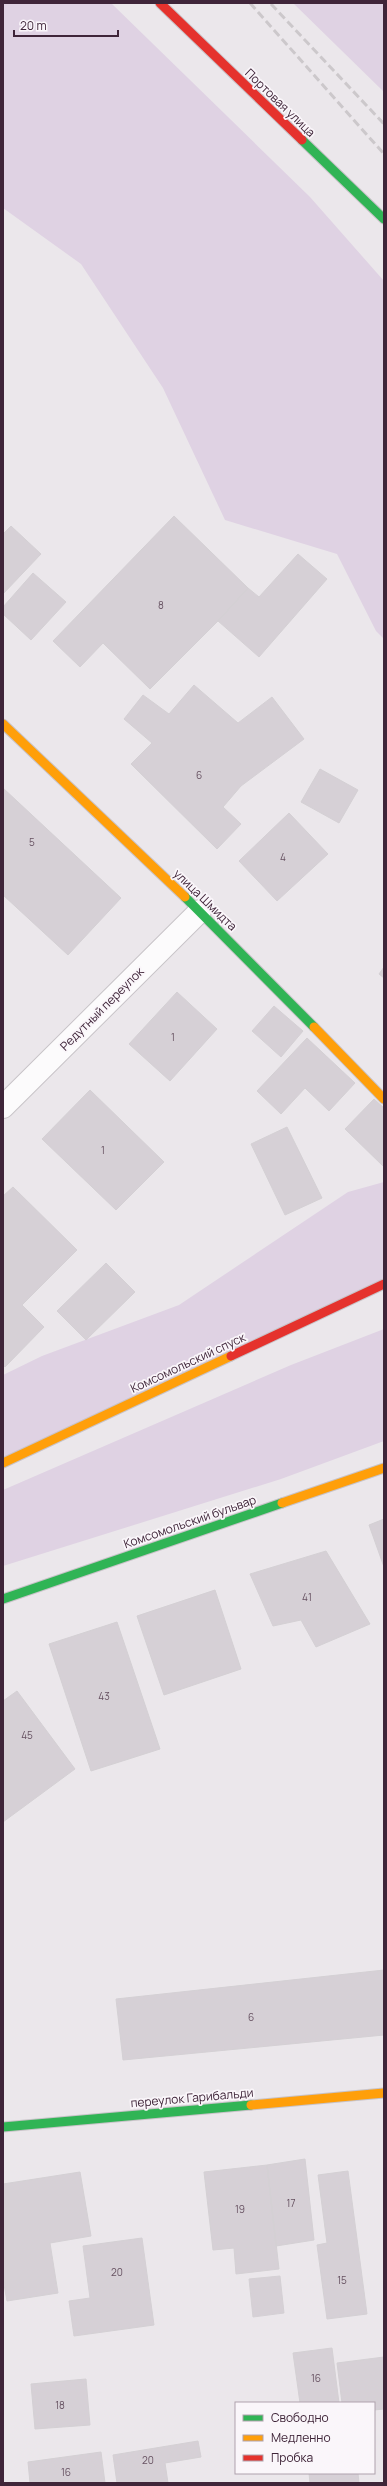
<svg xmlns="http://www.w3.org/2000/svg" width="387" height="2486" font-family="Manrope,sans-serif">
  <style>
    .green { fill: #dfd2e3 }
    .building { fill: #d6d0d6; stroke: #d4d0d4 }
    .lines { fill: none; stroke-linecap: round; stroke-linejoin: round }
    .street-casing { stroke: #c8c4c8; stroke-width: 24 }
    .fast-casing { stroke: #c8c3c8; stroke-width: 11 }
    .slow-casing { stroke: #c8c3c8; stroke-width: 11 }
    .jam-casing { stroke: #c8c3c8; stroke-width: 11 }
    .street { stroke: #fcfbfc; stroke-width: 22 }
    .fast { stroke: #30b455; stroke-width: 9 }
    .slow { stroke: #ff9f0a; stroke-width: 9 }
    .jam { stroke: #e5322d; stroke-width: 9 }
    .rail { stroke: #ccc8cb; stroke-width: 3; stroke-dasharray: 8 4; stroke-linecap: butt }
    .labels { text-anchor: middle; stroke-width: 3.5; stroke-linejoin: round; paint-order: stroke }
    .number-label { font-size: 10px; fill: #665161 }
    .street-label { font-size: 12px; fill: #3f2539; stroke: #faf6fa }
  </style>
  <rect width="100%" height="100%" fill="#ebe7eb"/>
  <path class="green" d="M3,3H111L310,197L384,281V639L376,631L337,554L225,520L163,388L81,264L3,208Z
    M293,3H384V92Z
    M384,1182V1284L3,1463V1375L42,1356L179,1305L348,1192Z
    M384,1329V1441L281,1479L3,1566V1490L291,1365Z"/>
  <path class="building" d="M174,516L248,588L218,621L150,689L103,643L80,667L53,641Z
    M11,526L41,554L3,594V534Z
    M298,554L327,579L259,657L218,621L248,588L259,597Z
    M33,573L66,602L31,640L3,614V607Z
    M194,685L238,723L272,697L304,739L241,786L223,807L241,824L217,849L131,764L152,743L124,719L143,695L169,714Z
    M320,769L358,790L339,823L301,802Z
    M3,788L121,898L68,955L3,895Z
    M289,813L328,854L277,901L239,861Z
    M384,967V978L379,974Z
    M177,992L217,1029L170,1081L129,1044Z
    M274,1006L303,1031L281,1057L252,1031Z
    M307,1038L355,1083L329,1111L305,1088L281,1114L257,1091Z
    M90,1090L164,1162L116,1210L42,1139Z
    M374,1099L384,1108V1167L345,1129Z
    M287,1127L322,1198L285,1215L251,1144Z
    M13,1187L77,1250L22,1305L44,1327L5,1367L3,1365V1196Z
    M106,1263L135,1292L86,1340L57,1311Z
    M384,1519V1567L369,1525Z
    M326,1551L370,1624L316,1647L301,1620L273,1626L250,1574Z
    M215,1590L241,1669L164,1695L137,1616Z
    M117,1622L160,1749L91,1771L49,1644Z
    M17,1691L75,1769L3,1822V1701Z
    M384,1970V2035L123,2060L116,1999Z
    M305,2159L314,2240L276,2246L267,2165Z
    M267,2165L279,2269L236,2274L234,2248L213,2250L204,2172Z
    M348,2171L367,2314L327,2319L317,2245L327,2243L318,2175Z
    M80,2172L91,2236L50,2243L58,2293L7,2301L3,2279V2184Z
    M142,2238L154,2325L74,2336L69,2301L90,2298L83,2246Z
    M280,2276L284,2313L253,2317L249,2279Z
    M332,2348L339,2403H300L293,2353Z
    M384,2357V2409L374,2410V2403H342L337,2363Z
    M86,2379L90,2425L35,2429L31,2384Z
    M198,2441L201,2457L165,2463L168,2483H117L113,2455Z
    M101,2452L105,2483H30L28,2462Z
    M309,2473H358L359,2483H310Z"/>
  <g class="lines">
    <g class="street-casing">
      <path id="street" d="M3,1107L200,911"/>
    </g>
    <g class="fast-casing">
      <path id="fast" d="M302,140L384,219
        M185,897L314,1027
        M3,1599L282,1503
        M3,2127L251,2105"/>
    </g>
    <g class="slow-casing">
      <path id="slow" d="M3,724L185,897
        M314,1027L384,1099
        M3,1463L231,1356
        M282,1503L384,1468
        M251,2105L384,2093"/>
    </g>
    <g class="jam-casing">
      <path id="jam" d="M160,3L302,140
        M231,1356L384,1284"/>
    </g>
    <use href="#street" class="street"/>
    <use href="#fast" class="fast"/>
    <use href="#slow" class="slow"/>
    <use href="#jam" class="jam"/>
    <path class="rail" d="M250,3L384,154
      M271,4L384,124"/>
  </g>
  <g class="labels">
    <g class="number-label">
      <text x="161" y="609">8</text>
      <text x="199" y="779">6</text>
      <text x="32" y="846">5</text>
      <text x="283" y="861">4</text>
      <text x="173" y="1041">1</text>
      <text x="103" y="1154">1</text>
      <text x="307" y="1601">41</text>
      <text x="104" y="1700">43</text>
      <text x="27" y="1739">45</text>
      <text x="251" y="2021">6</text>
      <text x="291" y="2207">17</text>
      <text x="240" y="2213">19</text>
      <text x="117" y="2276">20</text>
      <text x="342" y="2284">15</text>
      <text x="316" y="2382">16</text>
      <text x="60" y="2409">18</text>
      <text x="148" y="2464">20</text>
      <text x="66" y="2476">16</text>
    </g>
    <g class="street-label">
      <text transform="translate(280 103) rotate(44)" y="4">Портовая улица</text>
      <text transform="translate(205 900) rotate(44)" y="4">улица Шмидта</text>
      <text transform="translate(102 1009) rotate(-45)" y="4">Редутный переулок</text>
      <text transform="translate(188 1363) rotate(-25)" y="4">Комсомольский спуск</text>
      <text transform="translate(190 1522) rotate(-19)" y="4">Комсомольский бульвар</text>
      <text transform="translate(192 2098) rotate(-5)" y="4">переулок Гарибальди</text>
    </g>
  </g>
  <rect width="387" height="2486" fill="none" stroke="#3f2539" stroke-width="8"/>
  <rect x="235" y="2402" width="140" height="72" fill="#faf6fa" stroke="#afa2ad"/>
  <rect x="243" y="2415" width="20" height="6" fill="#30b455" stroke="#afa2ad"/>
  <text x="271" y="2422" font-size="12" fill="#3f2539">Свободно</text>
  <rect x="243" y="2435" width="20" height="6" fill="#ff9f0a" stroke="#afa2ad"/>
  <text x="271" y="2442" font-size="12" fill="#3f2539">Медленно</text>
  <rect x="243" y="2455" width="20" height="6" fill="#e5322d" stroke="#afa2ad"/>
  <text x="271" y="2462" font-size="12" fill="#3f2539">Пробка</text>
  <path d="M14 30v6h104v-6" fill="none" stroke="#3f2539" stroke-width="2"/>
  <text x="20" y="30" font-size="12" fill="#3f2539" stroke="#faf6fa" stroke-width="3" paint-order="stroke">20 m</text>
</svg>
